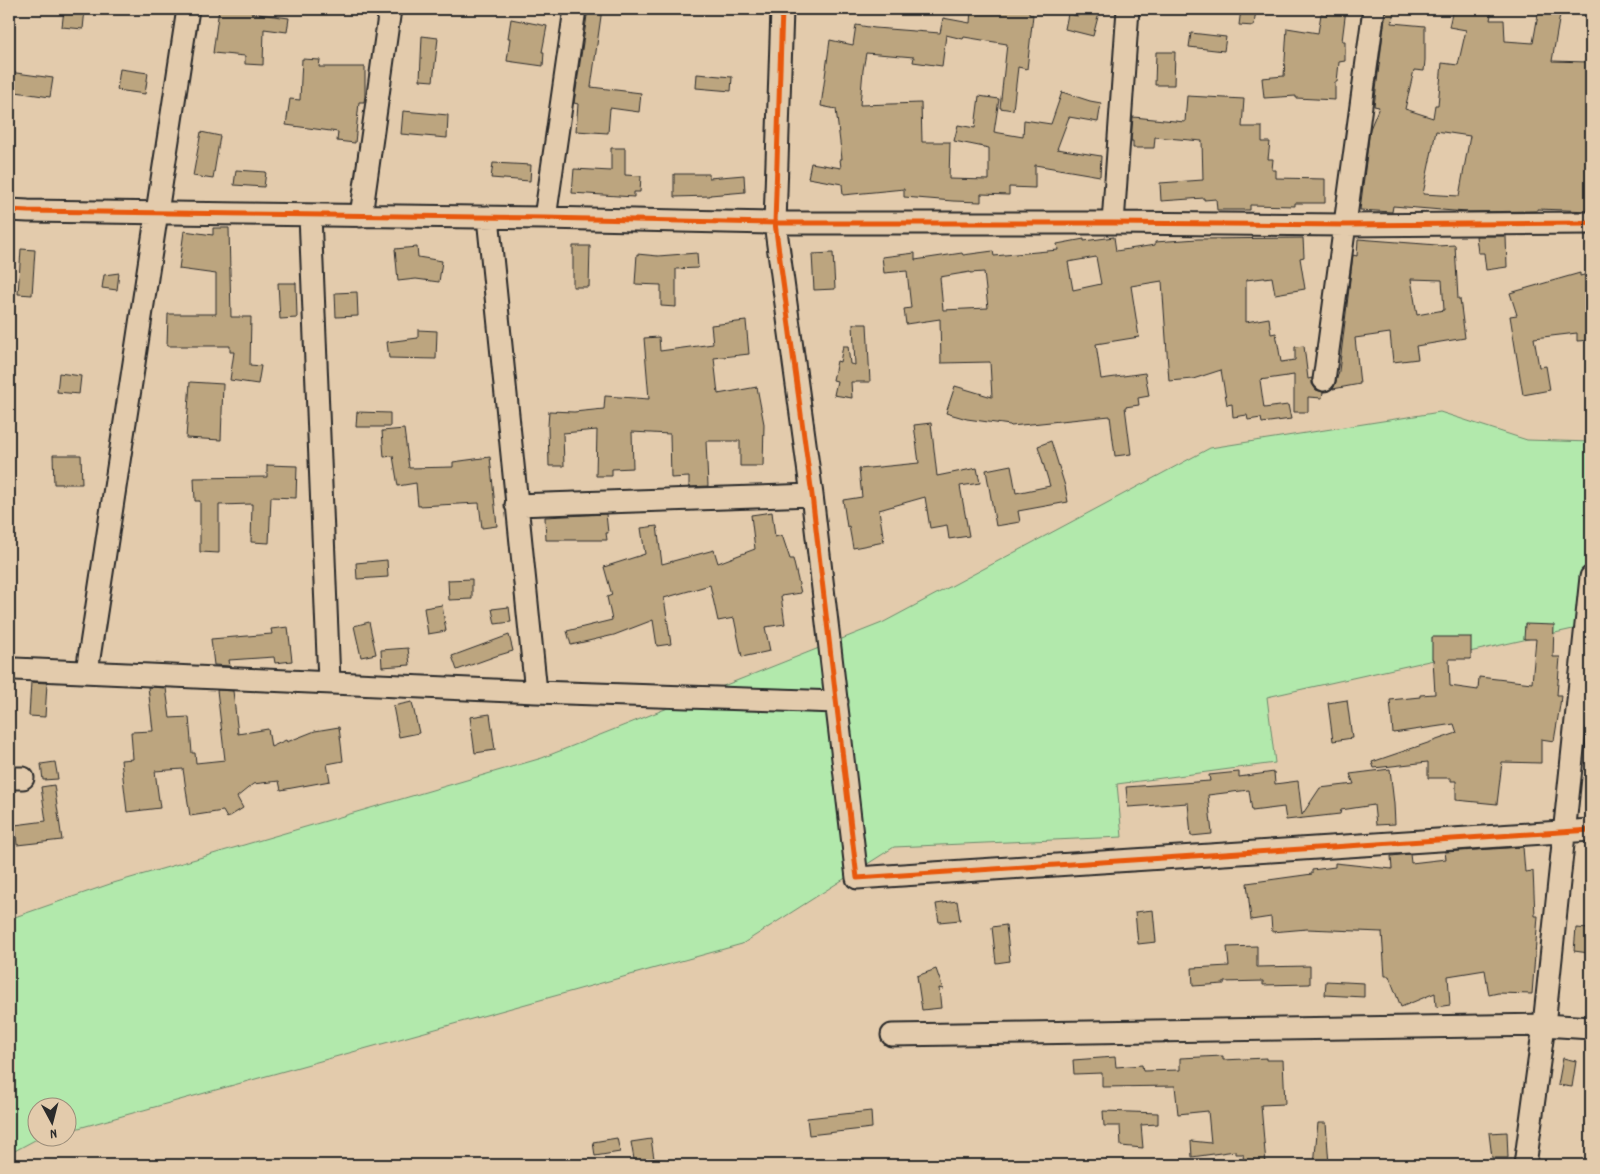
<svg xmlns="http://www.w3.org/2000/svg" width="1600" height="1174" font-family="Dekko,sans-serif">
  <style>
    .green { fill: #b2e9ac; stroke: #6e8a6c }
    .building { fill: #bca57f; stroke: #2b2b2b; fill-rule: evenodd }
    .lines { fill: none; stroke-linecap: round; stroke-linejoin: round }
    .street-casing { stroke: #2b2b2b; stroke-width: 25 }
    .street { stroke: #e3cbac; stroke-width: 21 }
    .cycleway-casing { stroke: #e3cbac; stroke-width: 8 }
    .cycleway { stroke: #e8590c; stroke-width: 5 }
  </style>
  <rect width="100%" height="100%" fill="#e3cbac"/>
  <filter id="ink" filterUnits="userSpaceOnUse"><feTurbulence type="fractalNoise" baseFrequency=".02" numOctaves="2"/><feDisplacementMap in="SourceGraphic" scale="10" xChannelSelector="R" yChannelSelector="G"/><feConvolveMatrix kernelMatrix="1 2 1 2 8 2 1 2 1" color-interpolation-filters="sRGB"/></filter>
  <g filter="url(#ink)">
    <path class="green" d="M1440,412L1527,440L1591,442V625L1267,697L1275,763L1117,784L1122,837L894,847L742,944L68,1131V1106H38V1136L48,1137L35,1140L9,1154V919L110,884L542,758L882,623L1210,448Z"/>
    <path class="building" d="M64,9H85L83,29L62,27Z
      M219,9H252L251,13L289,18L287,32L264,29L263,65L245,64V56L213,53Z
      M588,9H602L591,87L641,93L639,112L610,108L608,133L576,131L578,104L574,103Z
      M971,9H1029V15H1033L1027,69L1018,67L1013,110L1000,108L1007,44L964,37L963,39L946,35L942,66L913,62L914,57L866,53L863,70L860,105L921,103L922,142H950L949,179L989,180V148L954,141L958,125L975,128L979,96L999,99L994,132L1023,137L1024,120L1051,124L1062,92L1090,101L1101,103L1098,122L1069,117L1057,149L1101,156L1100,176L1035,165V188L1009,187V195L981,194V202L953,201L904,197V189L843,195L842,184L808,178L811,163L841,168L840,159H842L836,109L821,106L830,40L853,45L856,25L875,28L940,33L943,18L970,23Z
      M1079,9H1100L1093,36L1065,29L1068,14L1078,16Z
      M1241,9H1256L1254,26L1239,25Z
      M1328,9H1346L1342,41H1345V61L1339,62L1337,82H1335V100L1296,98V96L1264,98L1262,78L1284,76L1287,28L1318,33L1321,14L1327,15Z
      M1386,9H1394L1392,23L1425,26V60L1424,71L1414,70L1405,109L1433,118L1435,105H1438L1442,63L1458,65L1466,30L1449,27L1453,9H1492L1490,20H1504L1505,41L1533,43L1539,9H1561L1552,61L1587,62L1586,70H1591V211L1537,209V211L1466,212L1393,206L1392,212L1360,210L1370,129L1379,107L1374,106ZM1436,131L1470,136L1459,196L1423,194Z
      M511,19L547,26L542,52H544L543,66L507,61L510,38H508Z
      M1191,33L1226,37L1224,51L1189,47Z
      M422,36L438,38L433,81L420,80Z
      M1156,52H1175L1174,85H1155Z
      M302,59L320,60L319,67H365V96L364,102H359L355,143L337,141L338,132L286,125L290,99L300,100Z
      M120,69L148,73L145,94L117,90Z
      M9,72L53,78L50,97L9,91Z
      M697,74L732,77L731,91L696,88Z
      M1187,96L1244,99L1242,127H1262V142H1270L1268,159H1273L1272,170H1276V178L1325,179V203H1295V206L1250,205V210H1217L1216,199L1204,200V198L1161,201L1160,183L1203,180L1202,141L1155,137L1154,148H1133V141H1131L1133,117L1185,122Z
      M403,111L448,115L447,138L401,134Z
      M201,132L220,136L213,179L193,176Z
      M611,148H625V175L641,176L640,192H634V197L572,193L574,169L611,171Z
      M493,163L531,165L530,181L491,178Z
      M236,170L266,172L264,187L234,185Z
      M674,174H709V178L744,175L745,192L710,195V196L674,197Z
      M213,228H229L231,317H251L250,365L261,366L258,384L230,380L234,352H230V346H167L168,314H216V274L179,269L184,231L213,235Z
      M1476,236H1506L1507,267L1486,270L1484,253H1478Z
      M1114,237L1116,251L1155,245V242L1198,239L1303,238L1304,257L1300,258L1305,289L1275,294L1272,277L1246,280V322L1269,318L1271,334L1276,333L1281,362L1295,360V347L1304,346L1308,379L1312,378V384L1316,390L1323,392L1322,398L1308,397V412H1294V375L1260,380L1264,408L1288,405L1291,419L1262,423L1261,418L1248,420L1247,415L1233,417L1232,404L1227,405L1221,370L1193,379L1169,381L1162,281L1131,286L1139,337L1096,344L1101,379L1145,373L1149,396L1138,398L1139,405L1125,407L1131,454L1115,456L1110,416L1011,426L1010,425L967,419L946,413L955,386L992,397L990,362L941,363L940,319L906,324L904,309L911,308L907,271L884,273L882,257L915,253V260L962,253L963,255L993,251L994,256L1058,250L1057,244L1084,239V241ZM1096,257L1101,284L1073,290L1068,262ZM970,272V273L984,272L988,308L943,310L940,277Z
      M1358,239L1437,245V246L1455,245L1458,299H1460L1465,338L1416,346L1418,359L1393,362L1390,333L1355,338L1360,384L1333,389L1336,382L1339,371L1353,255L1357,256ZM1411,279L1442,280L1444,310L1417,315Z
      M573,246H590L589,287H573Z
      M417,247L418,257L442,261L439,282L416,279L398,281L395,249Z
      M21,249L35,250L32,295L18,294Z
      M697,253L698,268L676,269V307L661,306V285L635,284L637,254L658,256Z
      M833,253L835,289L814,290L812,254Z
      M119,273L117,290L102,288L104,275Z
      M1580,273V276L1588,274L1591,287V340L1577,341V333L1534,338L1539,367L1546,366L1550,390L1523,395L1510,316L1517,315L1510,293Z
      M278,283H296L297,318L280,319Z
      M357,292L358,316L336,317L335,293Z
      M746,321L749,354L714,358L718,394L757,387L764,424L763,466H740V441H706L708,486L689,487V477L671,478L670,434L632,432L633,468L612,469V476H596L597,430L563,433L564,466H549L548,426L549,411L574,412L604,409L605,396L649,399L644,338L659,337L660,351L713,344L711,325Z
      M853,324H867L870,382H851L852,398L834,395L837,381L833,380L837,361L840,362L843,346H848L850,364L855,365Z
      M418,330L437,331L436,359L389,358L387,342L418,338Z
      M59,373L81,376L79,394L57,392Z
      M190,382L223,384L221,440L186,438Z
      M357,412L390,413V427H356Z
      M931,423L937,476L977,468L980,483L960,486L969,536L949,539L947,525L930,528L925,497L879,510L884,542L853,548L849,526L847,527L843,500L862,497L859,469L919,463L914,425Z
      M404,429L409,468L453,467V462L490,457L497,526L482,528L479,503L418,506L416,483L398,486L393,456L384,457L382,431Z
      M1051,441L1065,486L1068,502L1018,511L1020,522L996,526L986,470L1011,465L1016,493L1050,486L1038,446Z
      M53,455H81L82,484H54Z
      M267,465L297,466L296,498L271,497L269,543L251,542L252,504L219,505V553L200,552V501H195L194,478L267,477Z
      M772,512L775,537L782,535L790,559H793L801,593L781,596L785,624L765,627L770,651L742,657L734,618L718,621L710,585L664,598L671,644L657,646L653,620L614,635L571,645L567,631L612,620L607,597L612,595L604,567L645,554L641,528L657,526L662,564L714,550L718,563L755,549L751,515Z
      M606,514L608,533H606L607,540H546L545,517Z
      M387,560L388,577L357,579L356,563Z
      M472,579V599L449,600L448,580Z
      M442,605L446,631L428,634L424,608Z
      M509,607L511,622L495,624L492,609Z
      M369,622L376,654L361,657L354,626Z
      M1525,624L1554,625L1553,657H1560L1557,695H1561L1560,705L1554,741L1541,739V763L1502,762L1497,804L1456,800V781H1451V778H1428V762L1374,768L1372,762L1457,733L1454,724L1393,733L1390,700L1420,697V695L1435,694L1433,659H1432V637H1471V659H1449L1450,686L1478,690L1479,677L1532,683L1536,639H1524Z
      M288,627L292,661L275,663L274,657L229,660L230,666L214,665L211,639L272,634L271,629Z
      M509,635L513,651L496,656L457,670L452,656Z
      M408,648L410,665L382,667L381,650Z
      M31,682L47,683L45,717L29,716Z
      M148,687L166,688L170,718L189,717L192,753H195L196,763L225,760L217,690L233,691L238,734L268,729L271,747L286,740L287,742L315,731L339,727L343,761L327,764L330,781L281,790L279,781L253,784L237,797L243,808L227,818L223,811L190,816L183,769L155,771L160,808L127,812L121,760L133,759L131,732L153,731Z
      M1347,700L1352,738L1333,741L1328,703Z
      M412,702L419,733L399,737L393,706Z
      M490,714L495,750L475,753L470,717Z
      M55,762L58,779L43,780L41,764Z
      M1390,769L1394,804L1395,824L1376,825L1374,805L1341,810L1340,814L1286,820L1284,807L1252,811L1249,790L1208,795L1212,834L1191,836L1188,803L1128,807L1126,787L1210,781L1209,775L1239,772V777L1274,772L1275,784L1298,781L1302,815L1320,788L1354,784L1350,774Z
      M54,785L62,840L17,845L15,825L46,821L41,787Z
      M1523,847L1525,872L1533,871L1535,916H1538L1532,994L1498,993L1489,995L1485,970L1448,976L1450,1005L1436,1007L1435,993L1401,1007L1389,976H1385L1382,932L1307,929L1272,932L1271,917L1251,920L1247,883L1312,874V870L1335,867V863L1392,869L1391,856L1410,854L1411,863L1446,859L1445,852Z
      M957,901L960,920L939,922L936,904Z
      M1153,910L1156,942L1138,944L1135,912Z
      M1006,925L1010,961L996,963L992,927Z
      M1576,928L1590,929L1589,953L1574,951Z
      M1257,946V967L1310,966V984L1263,985V981L1224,982V984L1193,986L1192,968L1229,966L1227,947Z
      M936,969L943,989L939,988L941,1008L922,1010L917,976Z
      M1326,981L1364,983V997L1325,995Z
      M1223,1056V1060L1266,1058V1060H1283L1285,1104L1261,1105L1266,1165H1244L1243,1154H1235V1151L1192,1157L1191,1141L1211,1143L1208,1111L1178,1114L1175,1086L1102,1087V1073L1074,1074L1073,1060L1115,1057L1116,1067L1142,1065L1143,1071L1180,1070V1058Z
      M1563,1058L1576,1061L1572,1087L1558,1085Z
      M871,1111L872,1128L809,1135L807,1118Z
      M1103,1111L1158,1113V1124L1141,1125L1143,1148L1121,1146L1120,1126H1104Z
      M1318,1123H1326L1329,1165H1314Z
      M1507,1132L1508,1158H1492L1489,1133Z
      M617,1138L620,1152L595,1156L593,1142Z
      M651,1139L655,1165H635L631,1142Z"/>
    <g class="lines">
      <g class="street-casing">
        <path id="street" d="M782,9L775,223L812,495L857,878L1591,830
          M9,210L28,211L545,218L775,223H1113L1345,225L1591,223
          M310,215L329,681
          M361,216L390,9
          M488,217L536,692
          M545,218L575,9
          M1113,223L1128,9
          M1324,380L1374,9
          M516,505L812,495
          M15,669L536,692L837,702
          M87,671L188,9
          M9,778H23
          M892,1035L1544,1025L1591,1028
          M1525,1165L1544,1025L1591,577"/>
      </g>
      <use href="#street" class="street"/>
      <g class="cycleway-casing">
        <path id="cycleway" d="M782,9L775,223L812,495L857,878L1591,830
          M9,210L28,211L545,218L775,223H1113L1345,225L1591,223"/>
      </g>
      <use href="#cycleway" class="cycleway"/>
    </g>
  </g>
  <rect width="1600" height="1174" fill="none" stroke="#e3cbac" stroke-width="30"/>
  <rect x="15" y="15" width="1570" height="1144" fill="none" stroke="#2b2b2b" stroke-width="2" filter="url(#ink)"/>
  <g transform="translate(52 1122) rotate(173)"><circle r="24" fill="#e3cbac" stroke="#998b78"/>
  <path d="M0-4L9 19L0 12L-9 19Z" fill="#2b2b2b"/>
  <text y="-8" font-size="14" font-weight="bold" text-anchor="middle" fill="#2b2b2b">N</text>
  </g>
</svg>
